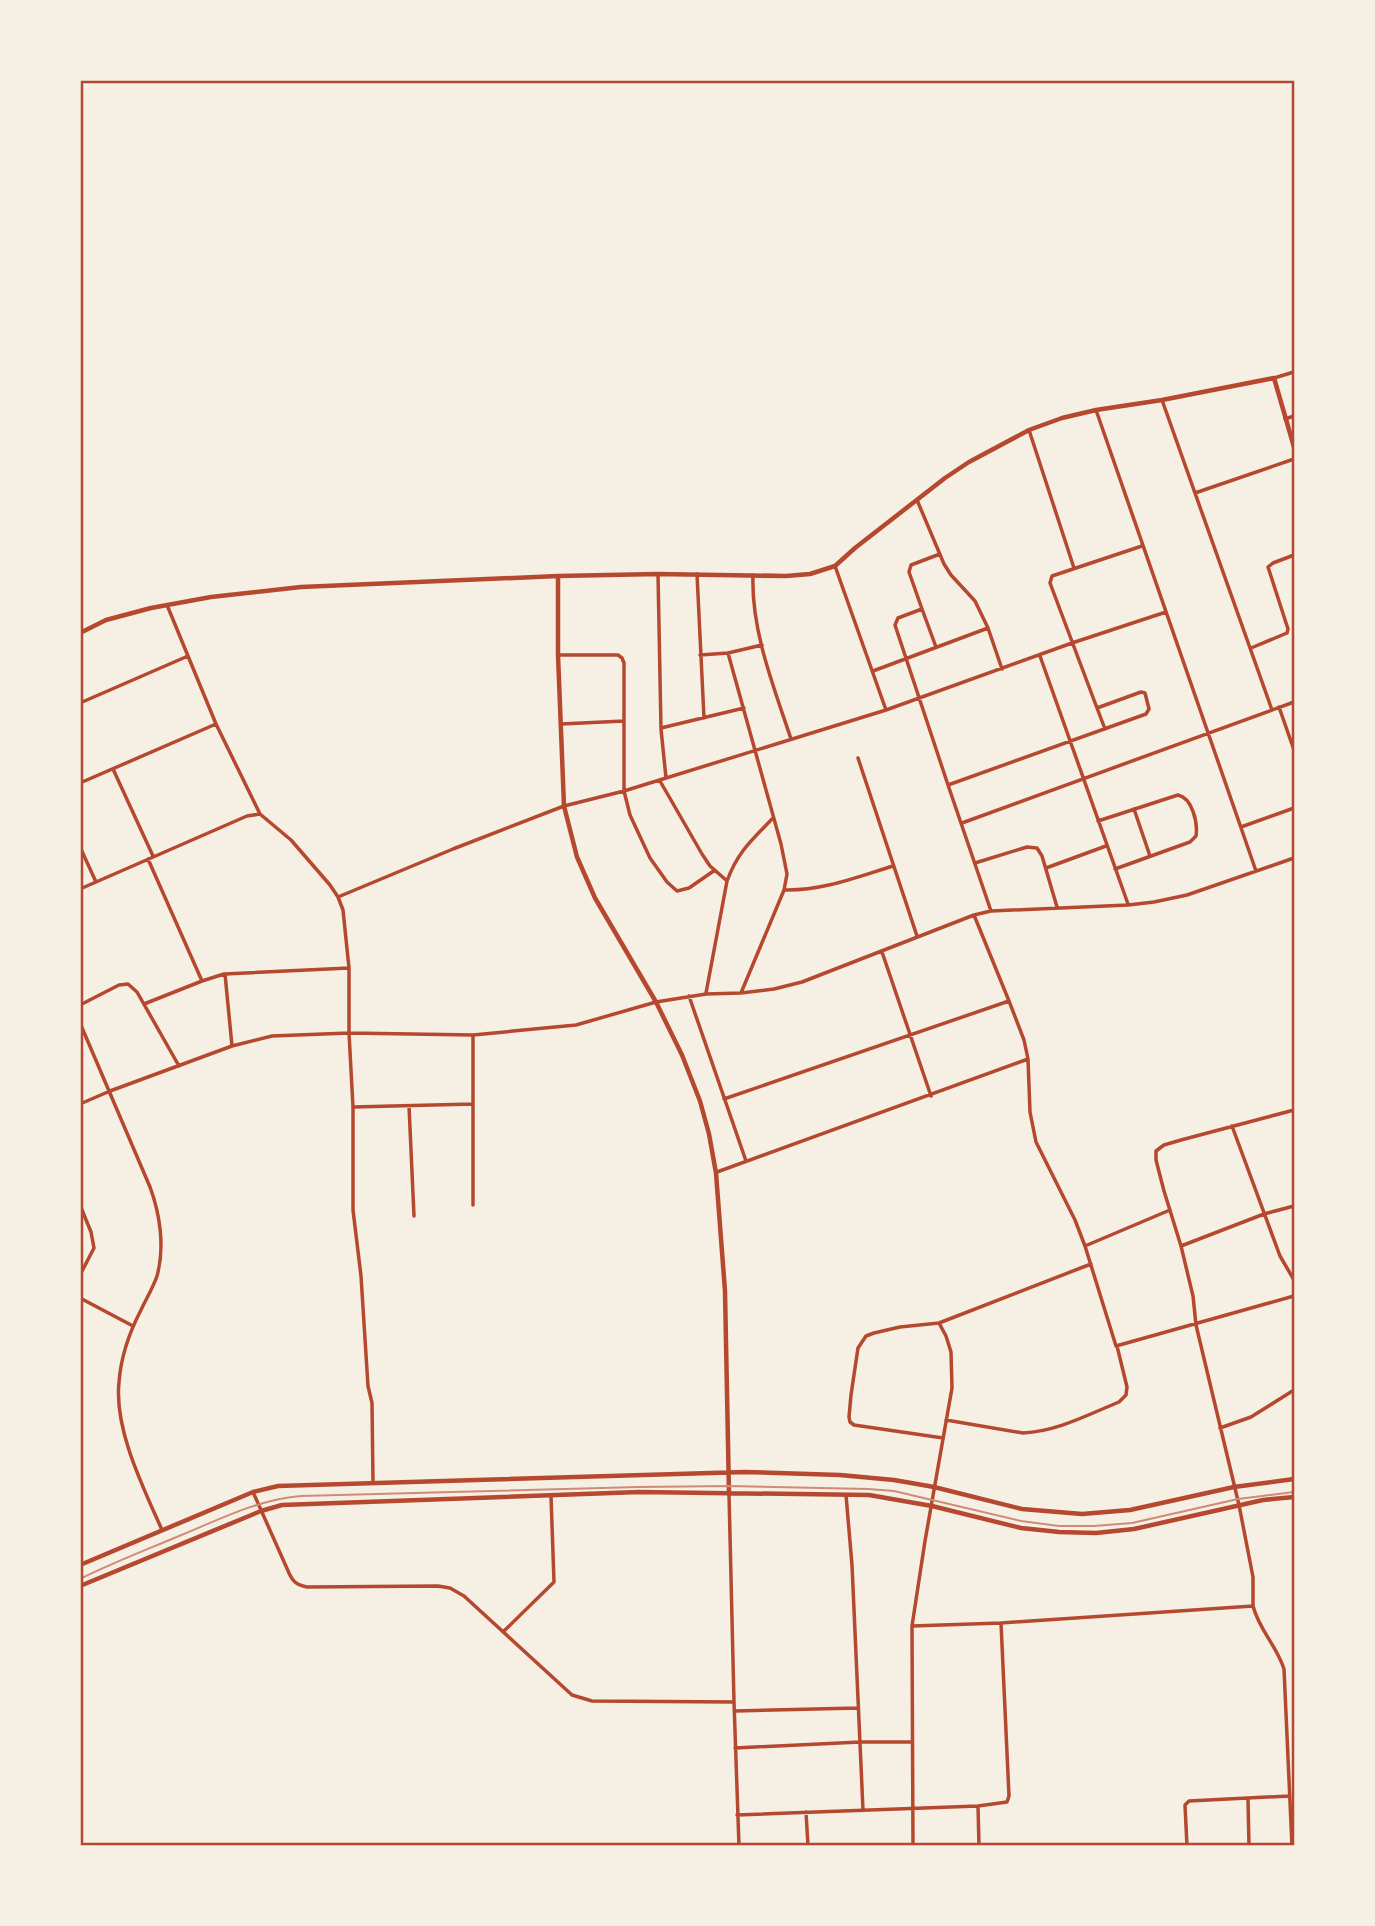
<svg xmlns="http://www.w3.org/2000/svg" width="1375" height="1926" font-family="'Noto Serif',serif">
  <style>
    .lines { fill: none; stroke-linecap: round; stroke-linejoin: round }
    .minor { stroke: #b5482f; stroke-width: 3.5 }
    .tertiary { stroke: #b5482f; stroke-width: 4.5 }
    .tram { stroke: #cf8b77; stroke-width: 2 }
    .neatline { fill: none; stroke: #b5482f; stroke-width: 2.5 }
  </style>
  <rect width="100%" height="100%" fill="#f6efe4"/>
  <g class="lines">
    <path class="minor" d="M1274,378L1294,372
      M1162,400L1272,710
      M1096,410L1256,871
      M1285,419L1294,416
      M1029,430L1074,568
      M1195,493L1294,459
      M917,500L944,564L951,575L975,601L988,628
      M940,554L911,565L909,572L922,609L898,618L895,625L948,785
      M835,566L886,710
      M658,574L661,729L666,778
      M697,574L704,718
      M753,575C751,631 774,687 791,739
      M167,605L216,724L260,814
      M922,609L936,647
      M1251,648L1287,633L1288,629L1268,567L1273,563L1294,555
      M728,653L781,844L787,874L784,890L741,993
      M558,655H618L622,658L624,663V791L630,815L650,858L667,882L677,891L689,888L715,870
      M700,655L728,653L762,645
      M1040,656L1128,904
      M873,671L988,628L1002,669
      M80,703L188,656
      M1279,707L1294,750
      M1097,708L1050,583L1052,576L1142,546
      M561,724L624,721
      M661,728L744,708
      M858,758L917,936
      M113,769L153,856
      M660,781L702,854L710,866L726,880
      M80,783L216,724
      M1134,809L1150,856
      M1098,821L1178,795C1192,798 1198,822 1196,836L1190,842L1115,869
      M962,823L1294,702
      M1241,827L1294,808
      M80,847L96,882
      M148,859L202,981
      M975,863L1027,847L1037,848L1042,856L1057,907
      M1046,868L1106,846
      M80,889L247,816L260,814L291,840L330,885L338,897L343,910L349,968V1033L353,1107V1210L361,1276L368,1386L372,1403L373,1482
      M784,890C822,891 857,877 893,866
      M338,897L453,849L564,806L624,791L886,710L1072,643L1166,612
      M991,911L948,785L1146,714L1149,709L1145,693L1141,692L1097,708L1105,729
      M974,915L991,911L1128,905L1154,902L1187,895L1294,858
      M882,952L931,1096
      M706,993L727,881C738,851 752,840 773,818
      M689,996L746,1161
      M144,1004L202,981L224,974
      M80,1005L119,985L128,984L137,992L179,1066
      M80,1023L150,1187C160,1214 165,1247 157,1276C153,1288 146,1299 141,1310C129,1333 121,1356 119,1382C114,1429 143,1487 162,1530
      M473,1035V1205
      M232,1046L225,974L349,968
      M1028,1059L1030,1112L1036,1142L1075,1220L1085,1246
      M724,1099L1009,1001
      M80,1104L110,1091L232,1046L272,1036L349,1033L473,1035L576,1025L656,1002L706,994L741,993L774,989L802,982L974,915L1009,1001L1024,1040L1028,1059L717,1172
      M409,1106L414,1216
      M353,1107L473,1104
      M1232,1126L1280,1256L1294,1280
      M80,1205L91,1232L94,1248L80,1275
      M1170,1210L1085,1246L1116,1346L1294,1296
      M1181,1246L1164,1191L1156,1160V1151L1164,1145L1181,1140L1294,1110
      M80,1298L133,1326
      M946,1420L1023,1433C1058,1431 1087,1415 1119,1402L1126,1395L1127,1387L1117,1346
      M1220,1428L1251,1417L1294,1390
      M943,1438L854,1425L850,1422L849,1417L851,1395L858,1348L866,1336L874,1333L900,1327L939,1323L1091,1264
      M253,1492L289,1573C293,1582 297,1585 307,1587L438,1586L450,1588L464,1596L572,1695L592,1701L734,1702L729,1494
      M846,1495L852,1565L863,1810
      M1253,1606C1259,1630 1277,1646 1284,1669L1292,1846
      M912,1626L1001,1623L1253,1606V1577L1239,1505L1196,1325L1193,1296L1181,1246L1264,1214L1294,1206
      M503,1632L554,1582L551,1496
      M734,1702L739,1846
      M735,1711L858,1708
      M735,1748L860,1742H912
      M1248,1799L1249,1846
      M978,1806L979,1846
      M806,1812L808,1846
      M737,1815L978,1806L1007,1802L1009,1796L1001,1623
      M913,1846L912,1626L925,1541L952,1388L951,1352L946,1336L939,1323
      M1187,1846L1185,1805L1189,1801L1289,1796"/>
    <path class="tertiary" d="M558,576V655L564,806L577,857L595,898L656,1002L682,1055L700,1101L709,1134L716,1173L725,1291L729,1494
      M80,633L106,620L151,608L211,597L301,587L558,576L658,574L786,576L810,574L835,566L855,548L945,478L969,462L1029,430L1062,418L1096,410L1162,400L1274,378L1294,447
      M80,1565L253,1492L278,1486L745,1472L840,1475L894,1480L934,1487L1022,1509L1082,1514L1130,1510L1234,1487L1294,1479
      M80,1586L261,1511L282,1505L639,1492L869,1495L932,1506L1021,1528L1059,1532L1096,1533L1134,1529L1263,1500L1294,1497"/>
    <path class="tram" d="M80,1579C112,1563 146,1550 179,1536C218,1520 259,1499 301,1496L639,1487L729,1486L868,1489L894,1491L1021,1521L1059,1526H1094L1132,1523L1238,1499L1294,1492"/>
  </g>
  <rect width="1375" height="1926" fill="none" stroke="#f6efe4" stroke-width="164"/>
  <rect x="82" y="82" width="1211" height="1762" class="neatline"/>
</svg>
